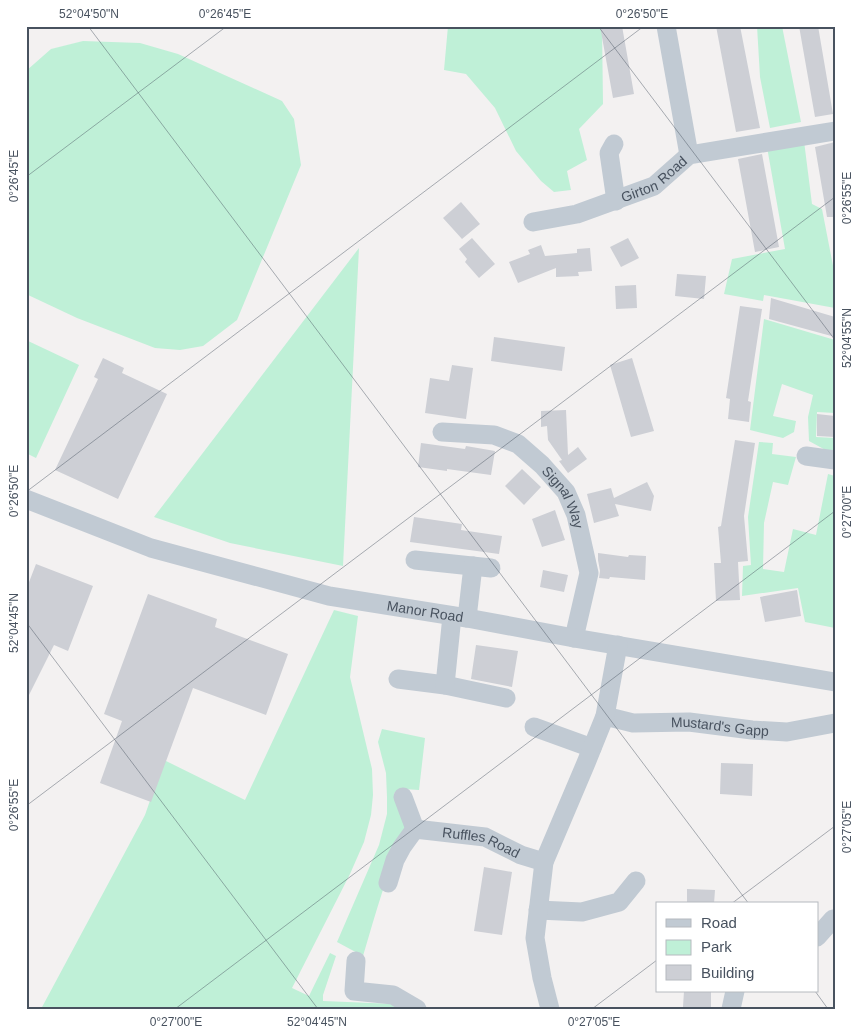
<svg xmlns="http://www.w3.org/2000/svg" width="861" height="1035" font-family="Helvetica,sans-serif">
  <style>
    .green { fill: #bff0d7 }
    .building { fill: #cdcfd5 }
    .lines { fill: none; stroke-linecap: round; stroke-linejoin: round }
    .street { stroke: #c1cad3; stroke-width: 19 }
    .ticks { fill: none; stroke: #48525f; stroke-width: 1; stroke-opacity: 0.45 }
    .labels { text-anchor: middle; stroke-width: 4; stroke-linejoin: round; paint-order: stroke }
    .street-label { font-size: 14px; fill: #48525f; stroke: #fff }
    .neatline { fill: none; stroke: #48525f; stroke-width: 2 }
    .ticks-label { font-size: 12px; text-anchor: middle; fill: #48525f }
  </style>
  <rect width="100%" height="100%" fill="#f3f1f1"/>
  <path class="green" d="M448,26H602L603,104L579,129L587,160L567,171L571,190L554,192L541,181L516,151L495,108L466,74L444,70Z
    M757,26H782L801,122L770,128L760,77Z
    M83,41L140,43L178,54L282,101L294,119L301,165L237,320L203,346L180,350L155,348L77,318L26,294V71L51,49Z
    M804,141L812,204L822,209L835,276V308L764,295L763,301L724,294L732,259L785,249L767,147Z
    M359,248L343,566L230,543L154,517Z
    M764,319L835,340V413L817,412L816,437L835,438V453H831L809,441L808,417L813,395L782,384L773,416L796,421L794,432L783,438L750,430Z
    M26,340L79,365L36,458L26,453Z
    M759,442L773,443L772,454L796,457L788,485L773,482L764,523L763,569L784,572L793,529L816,535L828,474L835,476V628L805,622L798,588L742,596L743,566L751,565L748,517Z
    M334,610L358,616L350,677L372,769L373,795L371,815L364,842L350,874L292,988L309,996L330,953L336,956L323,995V1001L395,1004L403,1009H41L145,815L164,760L245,800Z
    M382,729L425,738L419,790L404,789L394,793L407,827C388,868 376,912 363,956L337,942L379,845L387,814V797L386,773L378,742Z"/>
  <path class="building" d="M600,26H622L634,94L613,98Z
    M716,26H740L760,128L736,132Z
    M799,26H818L833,114L815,117Z
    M835,142V217H827L815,147Z
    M762,154L779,247L755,252L738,159Z
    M461,202L480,224L462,239L443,218Z
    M472,238L495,264L479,278L465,262L467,259L459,249Z
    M628,238L639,258L621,267L610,247Z
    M541,245L545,256L577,253V249L590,248L592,271L578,272L579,276L556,277V268L518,283L509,262L530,254L528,250Z
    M677,274L706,276L704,299L675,296Z
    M636,285L637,308L616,309L615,286Z
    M771,298L835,317V337L769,319Z
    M740,306L762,309L748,401L751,402L749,422L728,419L730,399L726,398Z
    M494,337L565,347L562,371L491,361Z
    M103,358L124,368L122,373L167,394L118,499L55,470L98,379L94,377Z
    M632,358L654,431L631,437L610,365Z
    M452,365L473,368L466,419L425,413L430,378L449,381Z
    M566,410L568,455L578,447L587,459L568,473L559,461L562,460L548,440L547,426L541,427V411Z
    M817,414L835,416V437L817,436Z
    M735,440L755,443L744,516L748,561L738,562L740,600L716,601L714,563H721L718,527L721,526Z
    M421,443L465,449L466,446L495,451L491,475L447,469V471L418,467Z
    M522,469L541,487L524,505L505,486Z
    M647,482L654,496L651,511L615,504L619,516L594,523L587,494L611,488L614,498Z
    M555,510L565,540L542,547L532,519Z
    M414,517L462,524L461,530L502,536L499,554L410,542Z
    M598,553L628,557L629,555L646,556L645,580L610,577L609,579L599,578L600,571L598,560Z
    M36,564L93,586L68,651L54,645L26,701V590Z
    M543,570L568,575L564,592L540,587Z
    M797,590L801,616L765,622L760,597Z
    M148,594L217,619L215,627L288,654L266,715L193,688L151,802L100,783L122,721L104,714Z
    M476,645L518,651L512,687L471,679Z
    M721,763L753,764L752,796L720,794Z
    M484,867L512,872L502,935L474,931Z
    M687,889L715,890L714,904H687Z
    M684,991H711V1008L683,1007Z"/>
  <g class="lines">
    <g class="street">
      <path d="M666,26L689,155"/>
      <path d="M614,144L609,153L616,201"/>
      <path id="s1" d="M533,222L577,214L654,186L689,155L835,131"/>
      <path id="s2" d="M442,432L494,435L518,444L542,465L566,492L576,515L589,573L574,638"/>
      <path d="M806,456L835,460"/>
      <path id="s3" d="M26,499L151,548L329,596L467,618L574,638L835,682"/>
      <path d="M415,560L491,568"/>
      <path d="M467,618L473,566"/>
      <path d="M398,679L445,685L506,698"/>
      <path d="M445,685L452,616"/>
      <path id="s4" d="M605,716L633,723L689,722L752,730L787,732L835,723"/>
      <path d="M534,727L592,748"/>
      <path d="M403,797L415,829"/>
      <path id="s5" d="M388,883L395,860L402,847L415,829L485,837L521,855L544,862"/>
      <path d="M538,910L582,912L619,902L636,881"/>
      <path d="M817,937L833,919"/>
      <path d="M356,961L354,991L393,995L417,1009"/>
      <path d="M550,1009L542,978L535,938L544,862L586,763L605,716L618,645"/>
      <path d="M731,1009L735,991"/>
    </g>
  </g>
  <path class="ticks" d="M88,26L749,904M598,26L835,340M26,177L227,26M26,492L644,26M26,622L318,1009M26,806L835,197M731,904L835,826M815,991L828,1009M175,1009L835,511M592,1009L657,960"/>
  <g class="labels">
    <g class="street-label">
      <text dy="5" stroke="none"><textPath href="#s1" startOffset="130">Girton Road</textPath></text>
      <text dy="5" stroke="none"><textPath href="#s2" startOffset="149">Signal Way</textPath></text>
      <text dy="5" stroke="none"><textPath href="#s3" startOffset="416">Manor Road</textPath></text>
      <text dy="5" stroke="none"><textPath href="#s4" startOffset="116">Mustard's Gapp</textPath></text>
      <text dy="5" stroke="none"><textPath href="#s5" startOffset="129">Ruffles Road</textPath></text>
    </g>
  </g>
  <rect width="861" height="1035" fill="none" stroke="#ffffff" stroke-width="55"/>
  <rect x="656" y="902" width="162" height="90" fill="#ffffff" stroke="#b6babf"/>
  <rect x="666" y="919" width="25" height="8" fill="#c1cad3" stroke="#b6babf"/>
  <text x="701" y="928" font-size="15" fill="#48525f">Road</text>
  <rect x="666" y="940" width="25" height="15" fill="#bff0d7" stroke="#b6babf"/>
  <text x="701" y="952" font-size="15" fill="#48525f">Park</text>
  <rect x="666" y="965" width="25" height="15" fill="#cdcfd5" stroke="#b6babf"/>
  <text x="701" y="978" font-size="15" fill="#48525f">Building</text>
  <rect x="28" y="28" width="806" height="980" class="neatline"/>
  <g class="ticks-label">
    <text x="89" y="18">52°04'50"N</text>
    <text x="225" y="18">0°26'45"E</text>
    <text x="642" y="18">0°26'50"E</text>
    <text transform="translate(14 176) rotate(-90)" y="4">0°26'45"E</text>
    <text transform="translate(847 198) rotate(-90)" y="4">0°26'55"E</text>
    <text transform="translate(847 338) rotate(-90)" y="4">52°04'55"N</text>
    <text transform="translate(14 491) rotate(-90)" y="4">0°26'50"E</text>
    <text transform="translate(847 512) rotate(-90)" y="4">0°27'00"E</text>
    <text transform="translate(14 623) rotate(-90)" y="4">52°04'45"N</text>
    <text transform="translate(14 805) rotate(-90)" y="4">0°26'55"E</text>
    <text transform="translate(847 827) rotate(-90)" y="4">0°27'05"E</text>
    <text x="176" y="1026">0°27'00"E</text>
    <text x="317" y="1026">52°04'45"N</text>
    <text x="594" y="1026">0°27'05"E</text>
  </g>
</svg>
